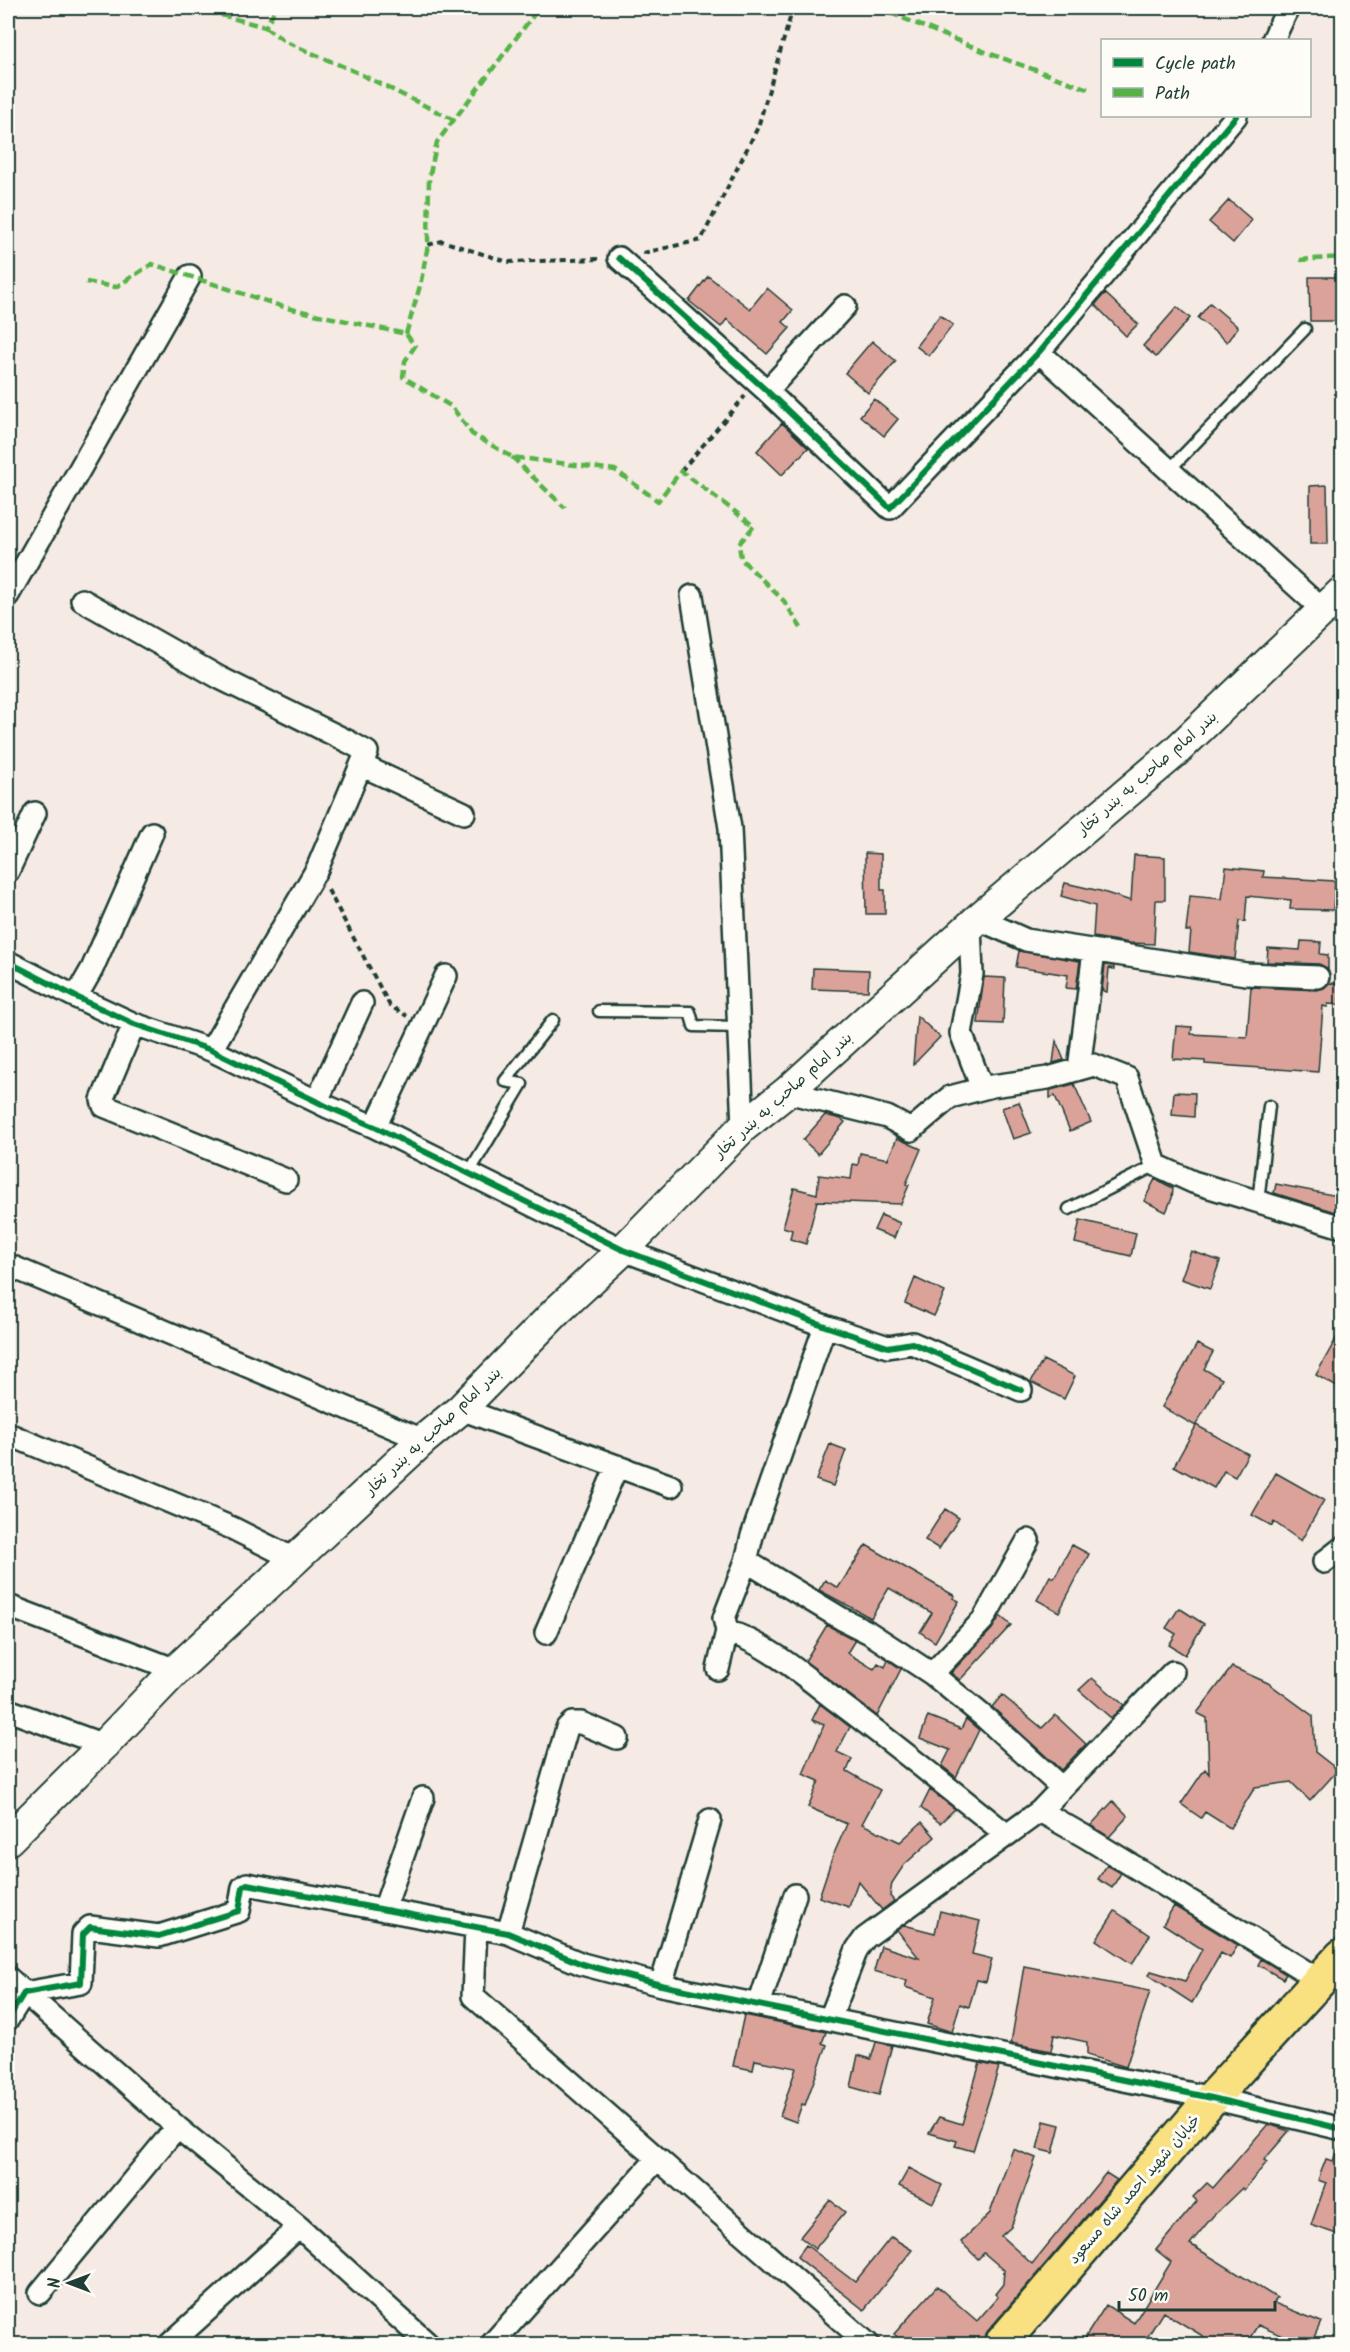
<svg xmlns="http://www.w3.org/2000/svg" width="1350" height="2352" font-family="Kalam,'Playpen Sans Arabic',sans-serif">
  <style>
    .building { fill: #dba29a; stroke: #1f3d34; stroke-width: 1.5 }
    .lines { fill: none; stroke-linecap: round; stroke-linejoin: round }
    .lane-casing { stroke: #1f3d34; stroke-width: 15 }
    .street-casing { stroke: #1f3d34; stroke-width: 26 }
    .secondary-casing { stroke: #1f3d34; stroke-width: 34 }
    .primary-casing { stroke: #1f3d34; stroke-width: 38 }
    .path { stroke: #1f3d34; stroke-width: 4; stroke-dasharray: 6 4.5; stroke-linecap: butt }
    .lane { stroke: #fdfcf7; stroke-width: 10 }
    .street { stroke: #fdfcf7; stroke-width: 21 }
    .secondary { stroke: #fdfcf7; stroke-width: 30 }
    .primary { stroke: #f9e181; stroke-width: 33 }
    .quiet { stroke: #55b346; stroke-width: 4.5; stroke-dasharray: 9 4.5; stroke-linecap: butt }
    .cycleway-casing { stroke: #fdfcf7; stroke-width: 10 }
    .cycleway { stroke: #00873e; stroke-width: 6 }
    .labels { text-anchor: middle; stroke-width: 6; stroke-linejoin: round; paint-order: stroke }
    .street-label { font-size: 15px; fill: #1f3d34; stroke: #fdfcf7 }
  </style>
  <rect width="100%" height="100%" fill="#f6eae4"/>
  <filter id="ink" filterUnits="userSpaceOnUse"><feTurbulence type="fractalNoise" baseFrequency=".0167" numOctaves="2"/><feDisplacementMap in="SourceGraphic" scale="12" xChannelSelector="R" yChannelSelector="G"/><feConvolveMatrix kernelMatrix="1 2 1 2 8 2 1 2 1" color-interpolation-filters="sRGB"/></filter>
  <g filter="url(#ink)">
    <path class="building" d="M1229,200L1252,220L1233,243L1209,222Z
      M708,276L750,309L767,288L793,310L783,322L790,328L767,354L727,319L721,327L689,301Z
      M1309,277H1342V321H1310Z
      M1105,293L1138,324L1126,336L1095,305Z
      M1210,303L1238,327L1227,342L1198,318Z
      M1177,307L1190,318L1156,357L1143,346Z
      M940,315L953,325L929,356L916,346Z
      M872,341L896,361L868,393L845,373Z
      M874,399L898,419L884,436L860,416Z
      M782,423L808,448L782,475L757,451Z
      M1327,485L1328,544H1310V486Z
      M865,853L881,854V890H885V914H866Z
      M1134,855L1165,857V900H1156L1154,944L1130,943L1093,937L1095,906L1061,896L1065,883L1100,891L1131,901Z
      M1226,867L1264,871L1263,877L1335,881L1333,910L1290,909L1291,900L1247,896L1245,922L1239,921L1235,959L1189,952L1191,931H1186L1190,896L1222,899Z
      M1301,941L1321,942L1320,954L1328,955V969L1319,964L1267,962L1268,948L1300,950Z
      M1019,951L1080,961L1076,989L1066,988L1068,975L1016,967Z
      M1105,965L1114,966V969L1109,968L1107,992L1102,991Z
      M813,968L869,970L868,991L812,989Z
      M984,977L1005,978L1003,1024L978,1023Z
      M1329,983L1342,984V1005L1328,1004L1327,1007L1323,1006L1318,1072L1205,1064V1061L1173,1059L1176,1026L1192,1027L1191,1034L1247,1037L1251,987L1317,990L1324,988Z
      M917,1016L940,1037L913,1065Z
      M1056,1041L1064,1060L1053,1063Z
      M1074,1084L1091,1122L1070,1131L1055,1096L1050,1098V1090Z
      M1174,1092L1195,1093L1194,1117L1172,1115Z
      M1019,1102L1031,1133L1013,1139L1002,1108Z
      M825,1115L841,1119L845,1122L818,1154L803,1140Z
      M897,1138L921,1149L906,1184L909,1185L901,1204L817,1201L806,1244L790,1239L792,1230L783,1227L794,1188L817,1194L819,1175L851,1179L853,1164L858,1165L860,1153L888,1159Z
      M1155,1179L1173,1188L1172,1198L1166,1212L1144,1201Z
      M1276,1184L1338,1196L1335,1212L1274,1193Z
      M881,1215L900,1223L894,1238L874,1230Z
      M1080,1220L1136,1233L1131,1256L1075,1243Z
      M1191,1251L1220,1261L1210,1289L1181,1279Z
      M915,1278L945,1292L934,1316L905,1303Z
      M1342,1328V1390L1316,1375Z
      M1197,1344L1213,1352L1204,1369L1222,1379L1196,1425L1248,1454L1235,1477L1224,1471L1214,1488L1174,1466L1196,1426L1162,1407Z
      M1043,1360L1075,1376L1064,1399L1031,1382Z
      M830,1444L846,1450L833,1486L816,1480Z
      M1276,1473L1324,1500L1301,1541L1274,1522L1272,1526L1252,1515Z
      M945,1509L959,1518L939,1549L925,1540Z
      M866,1545L955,1596L953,1598L959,1601L935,1642L920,1632L932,1613L889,1588L871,1618L819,1590L825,1580L838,1588Z
      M1072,1545L1089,1554L1059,1612L1037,1600L1050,1576L1054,1578Z
      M1179,1608L1204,1624L1185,1655L1169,1645L1176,1634L1166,1628Z
      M1000,1616L1011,1625L960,1680L951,1673L992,1629Z
      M827,1625L855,1640L847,1653L874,1669L878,1663L885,1667L888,1660L901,1669L877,1716L805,1661Z
      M1232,1667L1268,1683L1313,1716L1315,1752L1338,1770L1310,1801L1291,1782L1255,1787L1230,1828L1205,1812L1201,1818L1181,1804L1205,1769L1209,1774L1207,1718L1197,1713Z
      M1092,1678L1124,1705L1111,1718L1079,1690Z
      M1002,1695L1042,1728L1055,1715L1086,1744L1061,1770L992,1707Z
      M820,1704L850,1727L837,1752L852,1759L847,1771L880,1790L862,1824L900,1842L922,1822L935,1837L904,1865L892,1883L890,1896L894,1901L882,1910L858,1881L849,1907L819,1897L832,1858L847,1824L808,1807L819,1781L803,1774L824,1725L812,1720Z
      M928,1716L961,1729L966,1719L979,1730L956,1777L942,1766L950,1750L920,1738Z
      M930,1790L955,1809L940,1823L921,1808Z
      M1113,1801L1128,1816L1109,1837L1091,1825Z
      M1107,1865L1121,1873L1112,1888L1098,1879Z
      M1174,1906L1238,1945L1230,1958L1221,1953L1192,2003L1149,1975L1151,1971L1185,1981L1202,1949L1163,1924Z
      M940,1911L980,1921L972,1954L992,1959L986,1982L977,1980L969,2007L960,2004L952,2032L927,2024L935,1997L905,1987L907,1981L874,1971L881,1946L919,1958L897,1930L904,1925L935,1933Z
      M1115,1911L1150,1935L1132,1964L1096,1940Z
      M1261,1959L1286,1974L1283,1979L1258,1965Z
      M1024,1966L1150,1991L1126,2067L1087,2055V2042L1054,2035L1051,2051L1011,2043Z
      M744,2015L826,2032L822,2043L827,2045L805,2105L802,2104L796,2122L780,2116L796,2068L755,2060L753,2070L733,2066Z
      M876,2042L892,2045L879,2095L851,2087L858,2055L871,2059Z
      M980,2063L999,2067L973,2151L955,2146L957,2141L929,2133L939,2117L962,2124Z
      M1044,2121L1060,2125L1053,2153L1037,2149Z
      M1268,2124L1289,2131L1264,2160L1267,2162L1244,2190L1242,2188L1213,2216L1190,2244L1277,2298L1274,2303L1321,2322L1311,2344H1300L1258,2325L1246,2344H1216L1163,2312L1143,2344H1081L1106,2305L1134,2323L1171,2262L1156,2250L1197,2201L1193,2197L1207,2183L1213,2188Z
      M1340,2142L1342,2143V2236L1311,2225L1326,2183L1318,2180L1326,2159L1333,2161Z
      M1013,2149L1036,2158L1011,2227L1001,2236L1032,2264L1106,2173L1117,2180L987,2332L983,2344H906L894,2334L937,2286L977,2321L998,2297L995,2294L1003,2284L1004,2270L984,2253L978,2259L961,2242L990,2213Z
      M909,2168L942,2185L933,2203L899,2186Z
      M830,2200L845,2212L815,2249L800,2237Z
      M891,2237L912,2250L864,2310L797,2257L806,2245L855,2282Z"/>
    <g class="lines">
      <g class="lane-casing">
        <path id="lane" d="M1169,470L1305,329
          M599,1011L690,1012L694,1026L739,1027
          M468,1174L522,1084L505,1081L553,1020
          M1258,1202L1269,1106
          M1069,1209L1156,1165"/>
      </g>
      <g class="street-casing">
        <path id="street" d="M1273,40L1288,8
          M619,258L767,391L890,508L1039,352L1236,116
          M1039,352L1323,610
          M767,391L845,306
          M8,595L190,276
          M692,596L730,828L743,1127
          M82,600L220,678L349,742L367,752L361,765
          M8,871L35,813
          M978,919L1026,940L1246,974L1318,977
          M970,927L972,974L961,1033L982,1088
          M8,962L76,997L134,1024L211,1050L328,1107L375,1127L623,1250L825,1326L888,1347L912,1343L1021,1390
          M76,997L92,969L152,833
          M134,1024L102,1100L104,1106L286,1180
          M211,1050L317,869L361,765L464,813
          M1079,1069L1094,951
          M787,1092L887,1117L911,1130L950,1097L992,1086L1048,1078L1094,1065L1127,1078L1156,1165L1193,1182L1342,1227
          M317,1101L362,1003
          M375,1127L446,976
          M8,1265L423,1440
          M461,1409L671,1486
          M8,1434L232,1528L294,1559
          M746,1561L842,1619L868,1632L932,1674L983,1716L1062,1788
          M1324,1562L1342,1548
          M8,1606L176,1670
          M727,1631C769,1645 804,1676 838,1702C896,1745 951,1790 1007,1835
          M546,1633L617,1466
          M718,1669L727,1631L724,1618L746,1561L752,1536L825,1326
          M932,1674L983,1620L1028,1540
          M8,1710L104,1745
          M1040,1811L1084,1836L1321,1981
          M384,1910L423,1798
          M476,1928L473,1996L868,2344
          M508,1933L567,1728L572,1723H581L617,1738
          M8,1978L177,2127L299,2227L428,2344
          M661,1985L710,1820
          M759,2005L795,1895
          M8,2019L24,1993L81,1983L83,1934L90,1927L159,1936L239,1911L243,1887L247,1884L508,1933L582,1964L661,1985L1212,2098L1342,2129
          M830,2019L857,1949L865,1938L1040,1811L1173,1672
          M40,2293L177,2127
          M170,2344L299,2227
          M492,2344L657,2159"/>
      </g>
      <g class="secondary-casing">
        <path id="secondary" d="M8,1840L104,1745L176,1670L423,1440L461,1409L557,1311L623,1250L743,1127L787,1092L978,919L1174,753L1342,592"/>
      </g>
      <g class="primary-casing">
        <path id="primary" d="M1001,2344L1212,2098L1342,1956"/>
      </g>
      <path class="path" d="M428,245L442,241L508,262L600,259
        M643,253L701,240L758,127L793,8
        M681,471L745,396
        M328,890L390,1006L407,1016"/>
      <use href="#lane" class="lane"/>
      <use href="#street" class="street"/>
      <use href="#secondary" class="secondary"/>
      <use href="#primary" class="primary"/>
      <path class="quiet" d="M195,8L265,27L276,8
        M878,8L988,53L1088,89
        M265,27L286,42L356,72L454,120
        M1300,260L1342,257
        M86,282L116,287L152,264L287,308L406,334L415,346L405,361L403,377L452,407L472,434L512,457L615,470L658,501L681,471L754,526L739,544L741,559L784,601L801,628
        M406,334L420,286L428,245L429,178L437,142L539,8
        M512,457L565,508"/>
      <g class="cycleway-casing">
        <path id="cycleway" d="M619,258L767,391L890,508L1039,352L1236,116
          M8,962L76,997L134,1024L211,1050L328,1107L375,1127L623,1250L825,1326L888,1347L912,1343L1021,1390
          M8,2019L24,1993L81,1983L83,1934L90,1927L159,1936L239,1911L243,1887L247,1884L508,1933L582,1964L661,1985L1212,2098L1342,2129"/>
      </g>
      <use href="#cycleway" class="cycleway"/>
    </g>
  </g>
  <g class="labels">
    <g class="street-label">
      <text transform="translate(1147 773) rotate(-41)" y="5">بندر امام صاحب به بندر تخار</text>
      <text transform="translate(783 1095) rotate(-42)" y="5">بندر امام صاحب به بندر تخار</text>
      <text transform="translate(433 1431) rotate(-43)" y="5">بندر امام صاحب به بندر تخار</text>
      <text transform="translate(1134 2189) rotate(-49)" y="5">خیابان شهید احمد شاه مسعود</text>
    </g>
  </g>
  <rect width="1350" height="2352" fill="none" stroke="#fdfcf7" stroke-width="30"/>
  <rect x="15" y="15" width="1320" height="2322" fill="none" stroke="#1f3d34" stroke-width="2" filter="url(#ink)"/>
  <rect x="1101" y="39" width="210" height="78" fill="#fdfcf7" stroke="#a4b0a9" stroke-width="1.5"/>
  <rect x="1113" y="58" width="30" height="9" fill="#00873e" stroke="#a4b0a9" stroke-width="1.5"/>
  <text x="1155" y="69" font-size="18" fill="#1f3d34">Cycle path</text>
  <rect x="1113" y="88" width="30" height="9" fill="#55b346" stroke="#a4b0a9" stroke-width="1.5"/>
  <text x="1155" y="99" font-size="18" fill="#1f3d34">Path</text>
  <g transform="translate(69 2283) rotate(270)" stroke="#fdfcf7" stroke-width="4.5" paint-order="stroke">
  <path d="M0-4.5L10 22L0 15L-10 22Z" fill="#1f3d34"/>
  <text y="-9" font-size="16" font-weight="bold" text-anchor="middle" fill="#1f3d34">N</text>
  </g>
  <path d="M1119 2301v9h156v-9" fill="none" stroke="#1f3d34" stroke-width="3"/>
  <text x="1128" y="2301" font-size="18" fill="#1f3d34" stroke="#fdfcf7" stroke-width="4.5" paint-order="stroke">50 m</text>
</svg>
